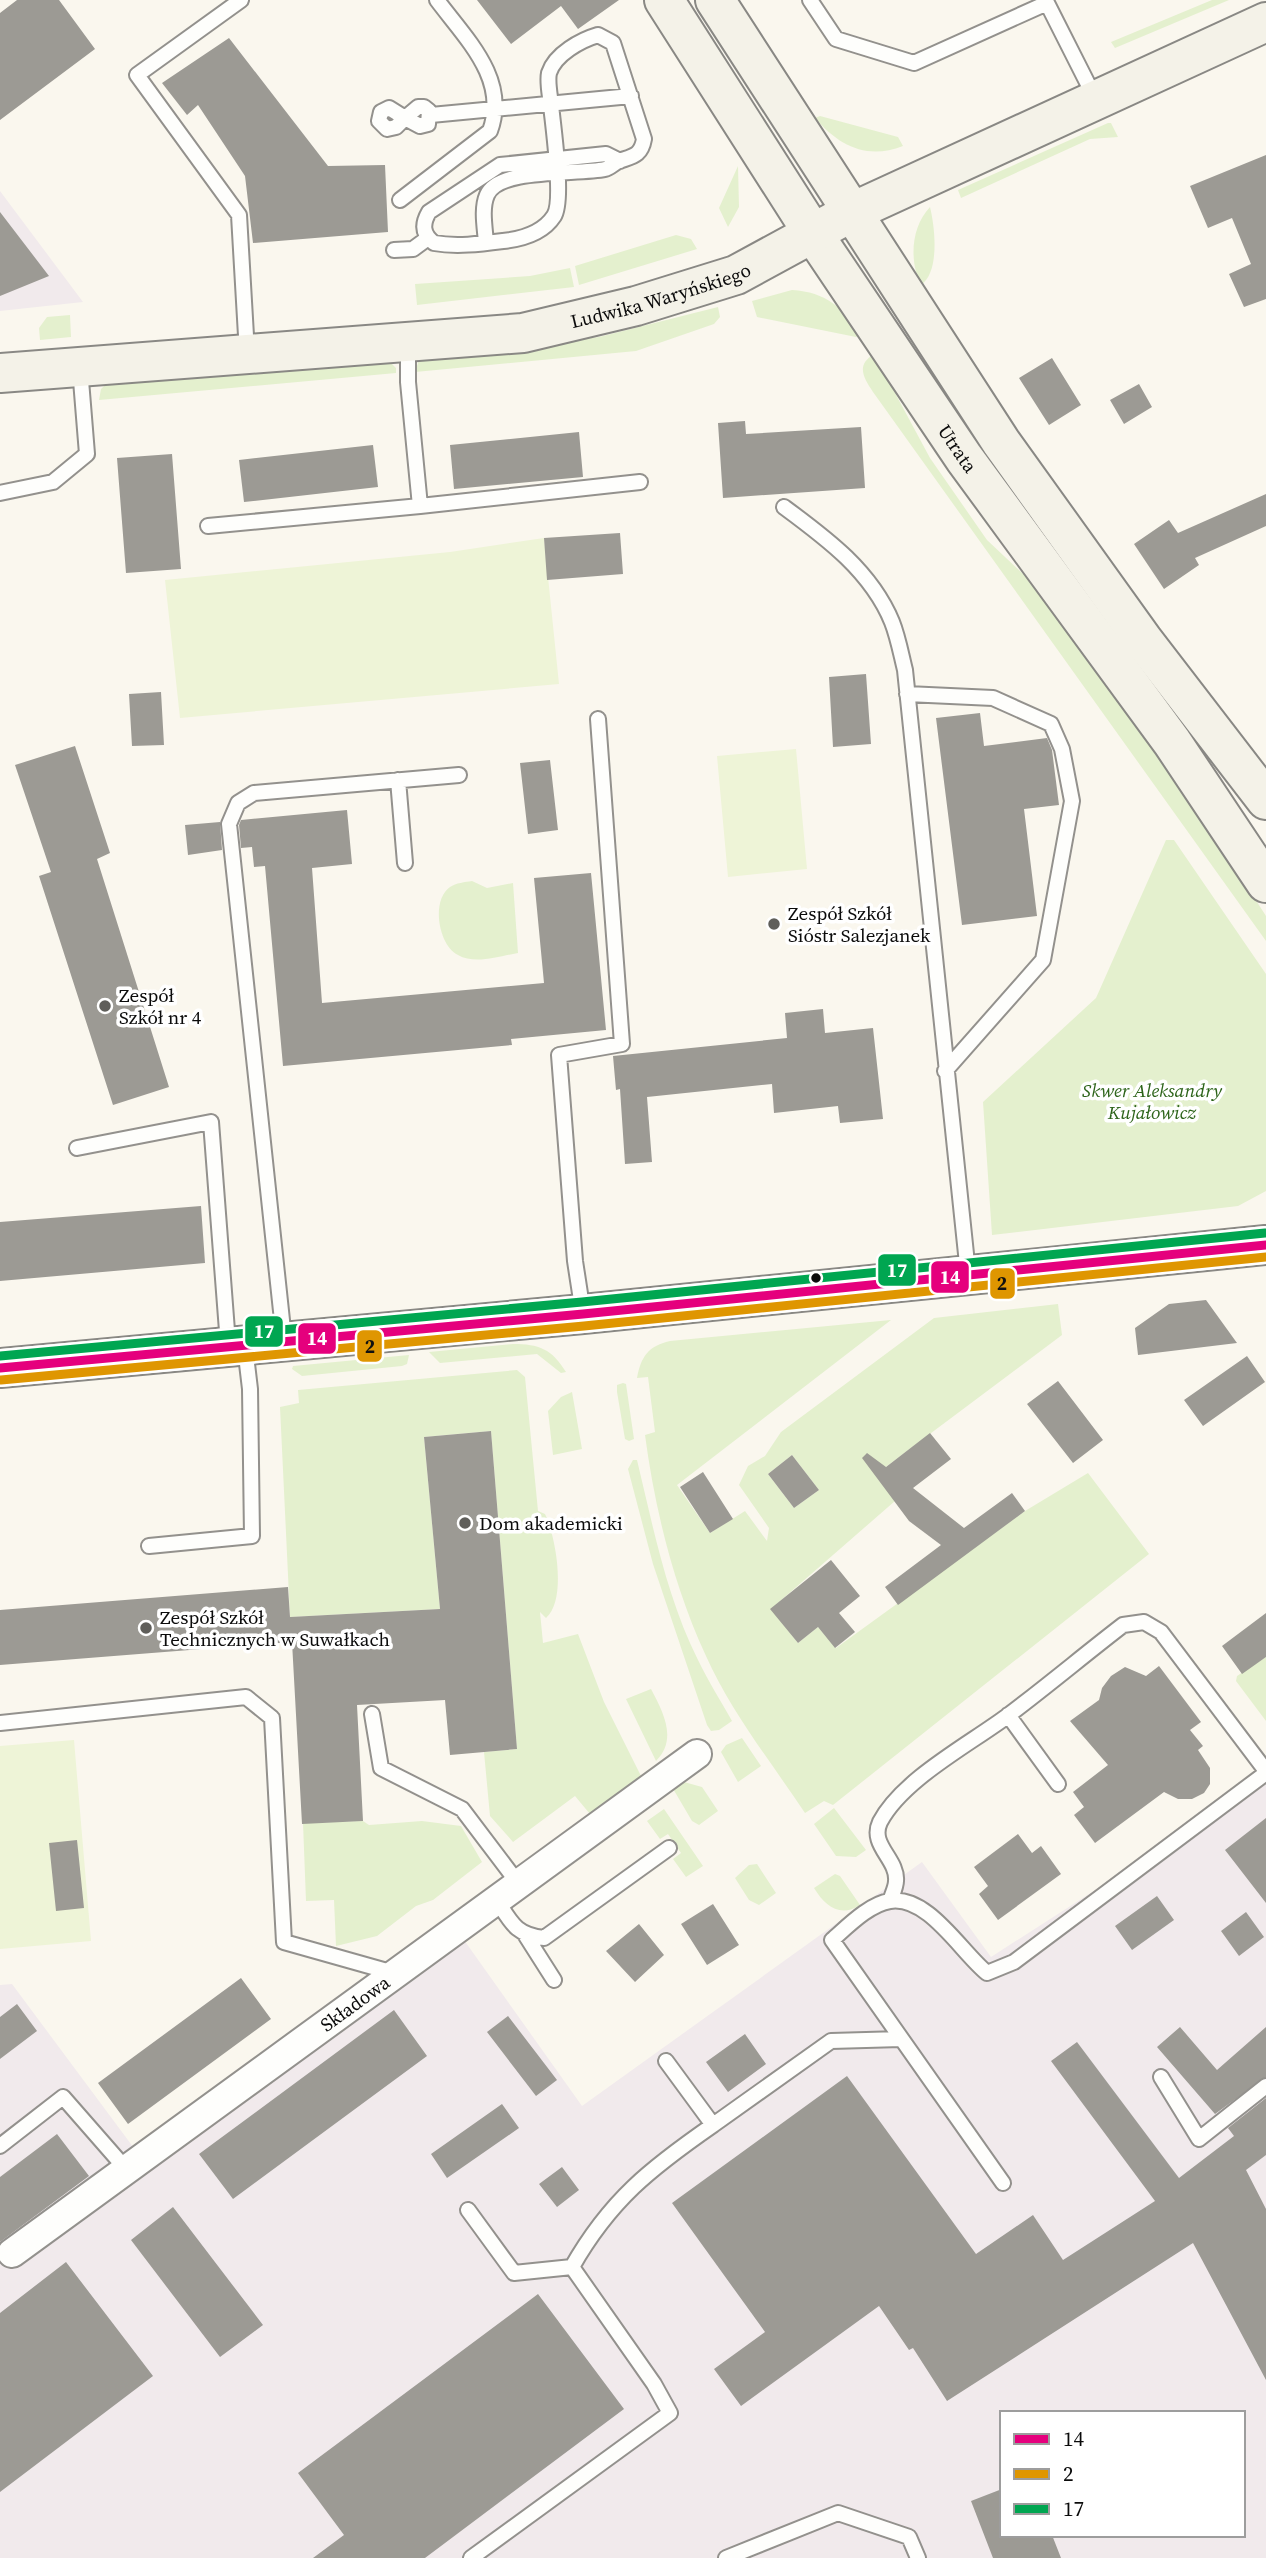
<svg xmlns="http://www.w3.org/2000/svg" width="1266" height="2558" font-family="'Source Serif 4',serif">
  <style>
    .industrial { fill: #f1eaec; fill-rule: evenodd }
    .green { fill: #e4f0ce; fill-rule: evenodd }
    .pitch { fill: #eef4d7 }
    .building { fill: #9c9a94 }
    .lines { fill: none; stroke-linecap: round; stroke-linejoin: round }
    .lane-casing { stroke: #93918d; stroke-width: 18 }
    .street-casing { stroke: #93918d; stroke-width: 32 }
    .secondary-casing { stroke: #898884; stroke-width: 42 }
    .lane { stroke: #fefefc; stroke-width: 14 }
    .street { stroke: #fefefc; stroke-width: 28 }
    .secondary { stroke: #f4f2e8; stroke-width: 38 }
    .bus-1-casing { stroke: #fff; stroke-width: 14 }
    .bus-2-casing { stroke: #fff; stroke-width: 14 }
    .bus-3-casing { stroke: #fff; stroke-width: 14 }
    .bus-1 { stroke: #e5007d; stroke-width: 9 }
    .bus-2 { stroke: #df9601; stroke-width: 9 }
    .bus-3 { stroke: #00a651; stroke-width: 9 }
    .poi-dot { fill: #5f5e5a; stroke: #fff; stroke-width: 2.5 }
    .bus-dot { fill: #0b0b0b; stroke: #fff; stroke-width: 2.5 }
    .labels { text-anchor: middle; stroke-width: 7; stroke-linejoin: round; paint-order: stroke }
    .street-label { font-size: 19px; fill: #0b0b0b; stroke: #fff }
    .poi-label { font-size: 19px; fill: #0b0b0b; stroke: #fff; text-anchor: start }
    .park-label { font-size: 19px; font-style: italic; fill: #2d641a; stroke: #fff }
    .line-badge { stroke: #fff; stroke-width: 2.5 }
    .badge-label { font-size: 19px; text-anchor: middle; font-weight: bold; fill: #fff }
    .pale-badge-label { font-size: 19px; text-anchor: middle; font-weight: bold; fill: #111 }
  </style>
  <rect width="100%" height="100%" fill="#faf7ee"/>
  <path class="industrial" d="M0,191L83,302L0,311Z
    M1266,1780V2558H0V1985L12,1984L148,2167L464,1940L582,2106L922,1862L991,1957ZM1002,2413H1243V2535H1002Z"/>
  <path class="green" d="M1212,0H1229L1115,48L1111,42Z
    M820,116L898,137L903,146C867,160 839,146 815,118Z
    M1108,123H1111L1118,137L1090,139L961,198L958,190Z
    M738,166L739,207L728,227L719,208Z
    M930,207C935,227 940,272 921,285C909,261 911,227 930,207Z
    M676,235L691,239L697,249L579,285L575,266Z
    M570,268L574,287L417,305L415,284L530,276Z
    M792,290C826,292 844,308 861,335L856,337L757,317L752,301Z
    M718,307L720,317L714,324L636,351L415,372L419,360L599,337Z
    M70,315L71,337L40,340L39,328L47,317Z
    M874,354L930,458L987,540L1039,589L1226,854L1266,916V941L873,392C863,377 856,365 874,354Z
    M387,359L396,368V373L99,400L101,389L106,384Z
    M1166,840H1174L1266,974V1191L1238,1206L992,1235L983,1102L1096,998Z
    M472,881L487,888L513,883L518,953C500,956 475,965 458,955C438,945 431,900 450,887C456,883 465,882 472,881Z
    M1058,1304L1062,1335L875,1475L895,1501L771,1609L798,1643L818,1627L836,1648L1025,1511L1088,1473L1149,1554L833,1805L824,1801L805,1813C771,1762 731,1712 706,1656C674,1587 655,1510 645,1435L655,1432L648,1377L637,1378C641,1357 648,1346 670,1341L891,1320L677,1485L710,1533L745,1511L767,1541L769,1528L739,1485L748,1466L765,1456L781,1432L934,1318ZM792,1455L819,1490L794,1508L768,1474Z
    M513,1344C539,1344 552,1349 566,1372L561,1373L537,1354L440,1363L429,1352Z
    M409,1355L407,1364L402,1366L302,1376L292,1369L293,1366Z
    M517,1370L525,1377L538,1511L545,1514C556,1537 567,1600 546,1618L540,1612L543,1643L578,1634L604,1702L642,1778L590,1814L575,1796L513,1842L490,1816L484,1752L517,1749L491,1431L424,1437L440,1609L290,1617L280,1407L299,1403L298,1390Z
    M623,1383L626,1384L634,1439L629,1441L625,1439L617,1392V1385Z
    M572,1392L582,1449L553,1455L548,1411L561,1397Z
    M633,1460H637C653,1527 667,1598 698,1660C708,1681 721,1701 732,1721L719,1730L711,1731L707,1725L653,1564L628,1469Z
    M1266,1657V1721L1236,1681L1237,1676Z
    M651,1689C663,1712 678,1739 656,1761L626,1699Z
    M742,1738L761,1766L738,1782L721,1752L726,1745Z
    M684,1782L702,1787L718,1811L699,1825L692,1821L672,1787Z
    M834,1808L866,1850L856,1857L836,1856L814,1824Z
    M664,1809L703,1866L686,1877L673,1859L681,1853L668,1834L660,1839L647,1821Z
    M363,1821L369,1825L422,1821L461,1826L482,1862L433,1900L416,1906L377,1936L336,1946L334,1900L306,1901L303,1823Z
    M757,1864L776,1893L759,1905L749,1900L735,1878L749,1865Z
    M835,1874L840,1876L860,1905C840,1918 825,1906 814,1888Z"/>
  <path class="pitch" d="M544,538L559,684L180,718L165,580L450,552Z
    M796,749L807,869L728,877L717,756Z
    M74,1740L91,1941L0,1949V1746Z"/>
  <path class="building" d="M17,0H59L95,49L0,120V13Z
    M477,0H619L578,29L561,6L511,44Z
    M229,38L328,166L385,165L388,232L253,243L245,176L198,105L187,115L162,83Z
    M1266,155V299L1244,307L1229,274L1251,264L1232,218L1208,228L1190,186Z
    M0,212L49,276L0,296Z
    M1052,358L1081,405L1049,425L1019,378Z
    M1139,384L1152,407L1124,424L1110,400Z
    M745,421L746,434L861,427L865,488L723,498L718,423Z
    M579,432L583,477L454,489L450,445Z
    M373,445L378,487L244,502L239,460Z
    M172,454L181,569L126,573L117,458Z
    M1266,494V526L1195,558L1199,565L1164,589L1134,544L1169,520L1178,533Z
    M620,533L623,574L547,580L544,538Z
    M866,674L871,744L833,747L829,677Z
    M161,692L164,745L132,746L129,694Z
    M980,713L984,746L1047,738L1052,750L1059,805L1024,809L1037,916L962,925L936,718Z
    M75,746L110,853L97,859L169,1087L113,1105L39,876L51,872L15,765Z
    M550,760L558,830L528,834L520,763Z
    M347,810L352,864L312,868L322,1003L544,983L534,878L591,873L606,1030L511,1039L512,1045L283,1066L265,866L254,867L252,847L241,848L239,825L241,820Z
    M220,822L222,850L188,855L185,825Z
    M823,1009L825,1033L873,1028L883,1119L840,1123L838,1106L774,1113L772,1084L647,1097L652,1162L625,1164L620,1089L616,1090L613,1056L787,1038L785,1013Z
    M201,1206L205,1263L0,1281V1222Z
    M1206,1300L1237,1343L1138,1355L1135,1328L1169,1304Z
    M1247,1356L1265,1382L1203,1426L1184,1400Z
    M1058,1381L1103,1440L1073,1463L1027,1404Z
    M491,1431L517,1749L450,1755L445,1700L357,1705L363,1821L302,1824L292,1642L0,1665V1610L288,1587L290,1617L440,1609L424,1437Z
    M930,1433L951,1459L913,1488L964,1528L1012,1493L1025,1511L898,1605L885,1587L941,1545L909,1521L862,1458L867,1453L886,1467Z
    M792,1455L819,1490L794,1508L768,1474Z
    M703,1472L733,1519L710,1533L680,1487Z
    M831,1560L860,1596L839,1613L855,1632L835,1648L818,1627L798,1643L770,1609Z
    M1266,1613V1657L1242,1674L1222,1646Z
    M1159,1666L1201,1722L1190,1730L1203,1746L1198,1750L1210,1768V1784L1204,1793L1192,1799H1178L1164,1792L1095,1843L1074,1815L1084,1807L1073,1792L1108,1765L1070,1721L1099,1700L1102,1688L1111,1676L1125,1667L1146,1676Z
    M1266,1818V1903L1225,1850Z
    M1018,1834L1032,1853L1041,1846L1061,1874L998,1920L979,1894L988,1886L974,1867Z
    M77,1840L84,1908L56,1911L49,1843Z
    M1157,1896L1174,1920L1132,1950L1115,1926Z
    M713,1904L739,1945L707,1965L681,1924Z
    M1246,1912L1264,1937L1239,1956L1221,1931Z
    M639,1924L664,1955L635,1982L606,1951Z
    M241,1978L271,2019L128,2124L98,2083Z
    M17,2004L37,2031L0,2059V2017Z
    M394,2010L427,2056L233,2199L199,2154Z
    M508,2016L557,2080L536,2096L487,2032Z
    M1180,2027L1217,2070L1266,2027V2077L1215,2114L1157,2047Z
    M745,2034L766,2064L728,2092L706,2062Z
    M1077,2042L1179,2178L1234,2136L1228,2128L1266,2098V2155L1246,2170L1266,2209V2380L1193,2243L947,2401L913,2348L909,2350L879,2306L741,2406L714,2369L765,2332L672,2203L847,2076L976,2254L1033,2215L1063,2260L1155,2201L1051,2061Z
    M502,2104L519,2128L447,2178L431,2154Z
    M57,2134L89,2176L0,2242V2177Z
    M562,2167L579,2190L557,2207L539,2184Z
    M173,2207L263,2325L220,2357L131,2240Z
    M66,2262L153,2376L0,2492V2313Z
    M538,2294L624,2409L425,2558H313L344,2535L298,2473Z
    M1002,2489V2535H1052L1061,2558H993L971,2501Z"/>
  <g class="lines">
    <g class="lane-casing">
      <path id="lane" d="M241,0L137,75L239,215L247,353
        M810,0L836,39L914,63L1047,3L1096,100
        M418,107H424L429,111L428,124L420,126L405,118Z
        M389,108L405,118L396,127L387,129L379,121L381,112Z
        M431,115L631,96
        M400,200L490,131C509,79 466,39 437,0
        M486,243C485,228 481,209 487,195C499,167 578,175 605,169C610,168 614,163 619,161C633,156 641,156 644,139L613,43L598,35C581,40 555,54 549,73C547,82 550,95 551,105C553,126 564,201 554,216C543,233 522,239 503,241C480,244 456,247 434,243C422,234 422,224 429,212L500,165L606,154L620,161
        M394,250L413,249L428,238
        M0,493L53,482L87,454L80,368
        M420,506L640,482
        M784,507C826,538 871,571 892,622C898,637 901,654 905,670L968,1273
        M208,526L420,506L408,382V344
        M907,694L993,698L1051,724L1062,749L1072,801L1043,960L945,1071
        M398,780L405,863
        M77,1148L211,1122L228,1344
        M583,1313L575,1261L559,1055L622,1044L598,719
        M284,1339L229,824L238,803L254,793L459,775
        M149,1546L252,1536L250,1389L245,1347
        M372,1714L381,1768L462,1809L518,1883
        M1008,1715L1058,1784
        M0,1723L246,1697L272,1718L284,1942L394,1973
        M496,1899C511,1922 515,1935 544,1938L669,1848
        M890,1901C892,1895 896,1887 896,1881C898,1859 869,1845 880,1822C902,1780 968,1745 1006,1717C1046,1687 1084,1655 1123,1625L1144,1622L1161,1632L1266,1771
        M526,1936L554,1980
        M666,2061L713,2125L831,2041L901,2039
        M1161,2077L1199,2139L1266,2086
        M0,2146L63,2097L126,2169
        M1003,2183L832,1940C847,1927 869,1904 890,1901C928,1895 961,1952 987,1973L1014,1962L1266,1773
        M468,2210L514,2273L572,2267
        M471,2558L670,2413L654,2384L572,2267C610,2200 651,2168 713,2125
        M726,2558L838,2513L909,2537L918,2558"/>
    </g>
    <g class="street-casing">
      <g id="street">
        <path id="s1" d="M12,2253L697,1754"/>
      </g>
    </g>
    <g class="secondary-casing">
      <g id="secondary">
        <path id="s2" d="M664,0L814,235L964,458L1172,742L1266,883"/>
        <path d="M715,0L1001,442L1143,640L1266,800"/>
        <path id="s3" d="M0,373L523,333L636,306L736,275L850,213L1266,22"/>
        <path d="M0,1368L583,1314L1266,1245"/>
      </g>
    </g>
    <use href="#lane" class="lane"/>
    <use href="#street" class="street"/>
    <use href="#secondary" class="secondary"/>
    <g class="bus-1-casing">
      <path id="bus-1" d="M0,1368L583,1314L1266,1245"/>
    </g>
    <g class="bus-2-casing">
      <path id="bus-2" d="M1,1380L584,1326L1266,1257"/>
    </g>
    <g class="bus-3-casing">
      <path id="bus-3" d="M0,1356L582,1302L1265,1233"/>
    </g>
    <use href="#bus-1" class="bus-1"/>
    <use href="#bus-2" class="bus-2"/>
    <use href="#bus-3" class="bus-3"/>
  </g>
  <g class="poi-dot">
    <circle cx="774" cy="924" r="7"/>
    <circle cx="105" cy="1006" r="7"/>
    <circle cx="465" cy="1523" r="7"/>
    <circle cx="146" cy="1628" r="7"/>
  </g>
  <circle class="bus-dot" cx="816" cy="1278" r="6"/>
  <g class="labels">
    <g class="street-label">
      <text dy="7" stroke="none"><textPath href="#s3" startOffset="667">Ludwika Waryńskiego</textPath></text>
      <text dy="7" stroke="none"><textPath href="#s2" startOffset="536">Utrata</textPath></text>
      <text dy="7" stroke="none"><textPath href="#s1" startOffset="424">Składowa</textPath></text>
    </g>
    <g class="poi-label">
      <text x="788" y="920">Zespół Szkół<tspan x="788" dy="22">Sióstr Salezjanek</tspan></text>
      <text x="119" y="1002">Zespół<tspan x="119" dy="22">Szkół nr 4</tspan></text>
      <text x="479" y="1530">Dom akademicki</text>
      <text x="160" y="1624">Zespół Szkół<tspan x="160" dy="22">Technicznych w Suwałkach</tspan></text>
    </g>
    <g class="park-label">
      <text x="1152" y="1097">Skwer Aleksandry<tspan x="1152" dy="22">Kujałowicz</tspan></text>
    </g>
  </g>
  <g class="line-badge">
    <rect x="877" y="1253" width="40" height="34" rx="7" fill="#00a651"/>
    <rect x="930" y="1260" width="40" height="34" rx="7" fill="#e5007d"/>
    <rect x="989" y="1267" width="27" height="33" rx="7" fill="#df9601"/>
    <rect x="244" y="1315" width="40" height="33" rx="7" fill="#00a651"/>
    <rect x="297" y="1322" width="40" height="33" rx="7" fill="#e5007d"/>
    <rect x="356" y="1329" width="27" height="34" rx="7" fill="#df9601"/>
  </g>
  <g class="badge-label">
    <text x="897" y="1277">17</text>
    <text x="950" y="1284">14</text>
    <text x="264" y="1338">17</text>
    <text x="317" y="1345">14</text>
  </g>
  <g class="pale-badge-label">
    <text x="1002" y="1290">2</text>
    <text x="370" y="1353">2</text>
  </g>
  <rect x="1000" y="2411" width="245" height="126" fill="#ffffff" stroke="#9d9d9d" stroke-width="2"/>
  <rect x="1014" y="2434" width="35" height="10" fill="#e5007d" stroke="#9d9d9d" stroke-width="2"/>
  <text x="1063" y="2446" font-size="21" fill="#0b0b0b">14</text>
  <rect x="1014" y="2469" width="35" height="10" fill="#df9601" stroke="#9d9d9d" stroke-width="2"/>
  <text x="1063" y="2481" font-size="21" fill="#0b0b0b">2</text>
  <rect x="1014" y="2504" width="35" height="10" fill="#00a651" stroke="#9d9d9d" stroke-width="2"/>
  <text x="1063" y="2516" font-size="21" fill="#0b0b0b">17</text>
</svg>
